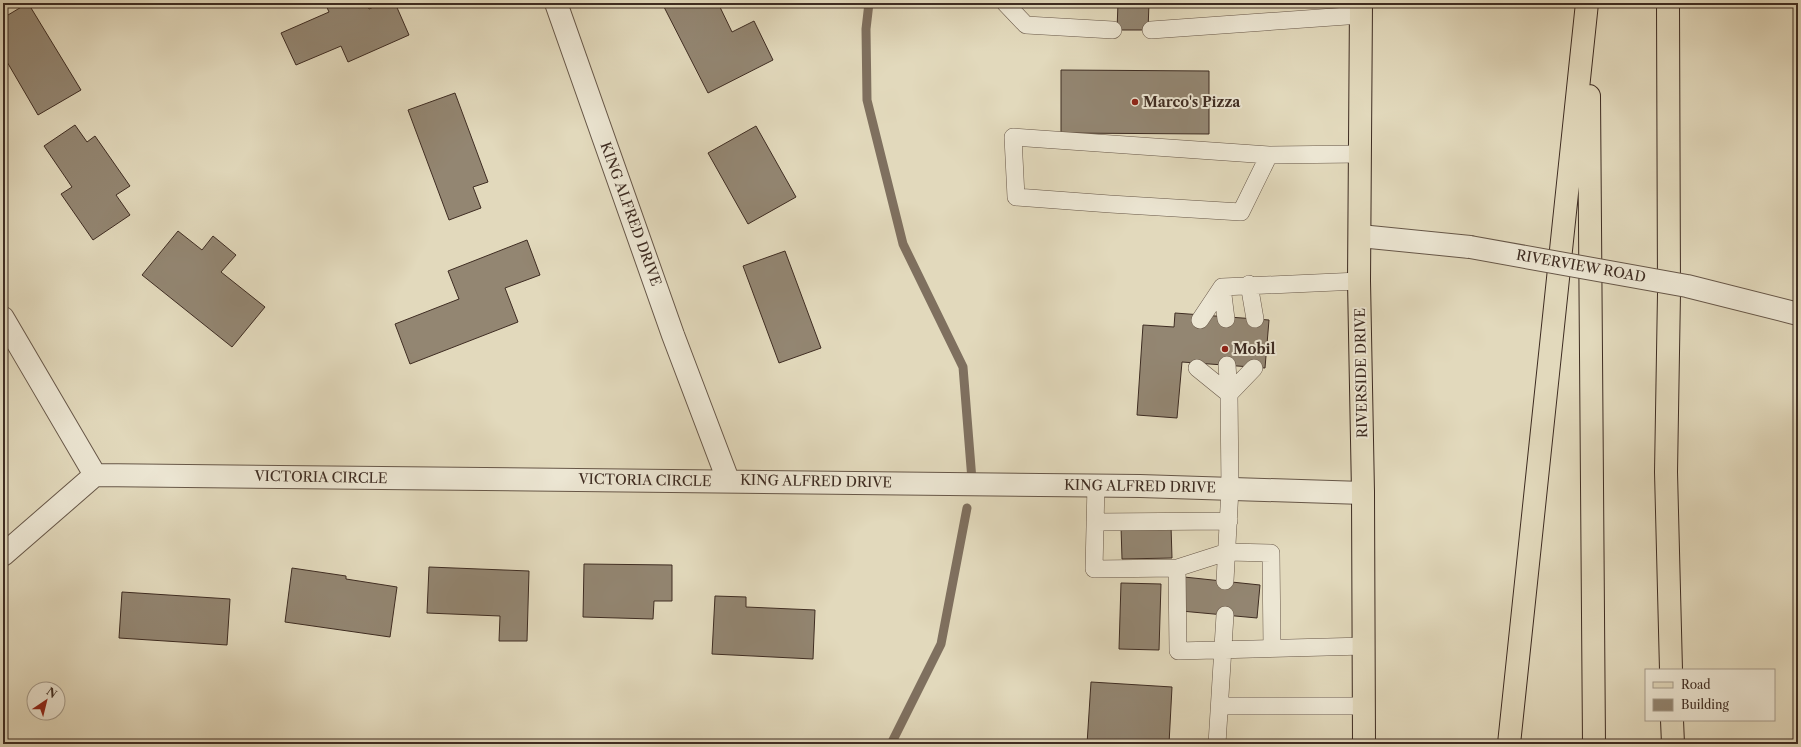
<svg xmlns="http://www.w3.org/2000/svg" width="1801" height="747" font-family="'Libre Caslon Text',serif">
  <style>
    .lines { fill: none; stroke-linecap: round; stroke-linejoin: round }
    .stream { stroke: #7f705f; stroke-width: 9 }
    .building { fill: #938672; stroke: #3e2c22 }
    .lane-casing { stroke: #675748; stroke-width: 18 }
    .street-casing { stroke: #675748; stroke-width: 24 }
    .primary-casing { stroke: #3e2c22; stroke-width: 24 }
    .highway-casing { stroke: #3e2c22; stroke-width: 24 }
    .lane { stroke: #ece6d3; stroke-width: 17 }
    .street { stroke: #ece6d3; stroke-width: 22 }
    .primary { stroke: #e2d9bc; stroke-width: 22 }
    .highway { stroke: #e2d9bc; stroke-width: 22 }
    .street-bridge-casing { stroke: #675748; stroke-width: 24; stroke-linecap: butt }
    .street-bridge { stroke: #ece6d3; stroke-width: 22 }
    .poi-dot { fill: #8f2418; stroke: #ece6d3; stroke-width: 1.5 }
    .labels { text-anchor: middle; stroke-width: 4; stroke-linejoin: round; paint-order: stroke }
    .poi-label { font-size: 14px; font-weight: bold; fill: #3e2c22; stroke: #ece6d3; text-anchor: start }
    .street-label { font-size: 14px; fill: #3e2c22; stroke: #ece6d3 }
  </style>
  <rect width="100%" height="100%" fill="#e2d9bc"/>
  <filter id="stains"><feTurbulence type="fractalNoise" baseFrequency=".005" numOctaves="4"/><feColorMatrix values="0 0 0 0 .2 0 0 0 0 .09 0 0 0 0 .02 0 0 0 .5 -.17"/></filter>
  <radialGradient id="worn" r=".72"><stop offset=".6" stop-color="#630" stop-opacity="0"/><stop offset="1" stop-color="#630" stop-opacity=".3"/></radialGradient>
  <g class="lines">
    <path class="stream" d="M869,3L866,29L867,100L903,244L963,367L972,480
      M891,744L941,644L967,508"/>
  </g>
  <path class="building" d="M28,3L81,90L38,115L3,55V18Z
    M325,3H366L369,9L383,3H395L409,35L348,62L341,46L296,65L281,33L329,12Z
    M671,3H718L732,32L754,21L773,60L708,93L664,7Z
    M1118,3H1149L1148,30H1117Z
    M1061,70L1209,71V134L1061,133Z
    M455,93L488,182L473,187L481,208L449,220L408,110Z
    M75,125L87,142L95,136L130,186L116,195L130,215L93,240L61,194L72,187L44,146Z
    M756,126L796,197L748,224L708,153Z
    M178,231L202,250L213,236L236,255L221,272L265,307L232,347L142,275Z
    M527,240L540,275L505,288L518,322L410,364L395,324L459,299L448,271Z
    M785,251L821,348L779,363L743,266Z
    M1175,313L1269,320L1265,368L1182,362L1177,418L1137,415L1143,325L1174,327Z
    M1171,526L1172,558L1122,559L1121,527Z
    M584,564L672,565V601H654L653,619L583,617Z
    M429,567L529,571L527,641H499L500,616L427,613Z
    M292,568L346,576V579L397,587L390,637L285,622Z
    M1184,577L1260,585L1257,618L1181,611Z
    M1121,583L1161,584L1159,650L1119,649Z
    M122,592L230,599L227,645L119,638Z
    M715,596L746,597V607L815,610L813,659L712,654Z
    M1091,682L1172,687L1169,744H1087Z"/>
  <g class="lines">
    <g class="lane-casing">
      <path id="lane" d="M1005,3L1026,25L1113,30
        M1151,30L1361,15
        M1269,155L1241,212L1110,204L1016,197L1013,137L1269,155L1360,154
        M1249,284L1255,319
        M1222,287L1226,319
        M1200,320L1222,287L1359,281
        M1227,365L1229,394
        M1197,368L1229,394L1230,489L1225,581
        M1229,394L1254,368
        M1096,485L1094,569L1177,568L1178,651L1365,646
        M1095,522L1229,521
        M1177,568L1227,552L1271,553L1272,648
        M1220,706H1365
        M1217,744L1225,615"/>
    </g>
    <g class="street-casing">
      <path id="street" d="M556,3L673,335L728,480
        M1360,236L1470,247
        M3,318L95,475L1140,486L1363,493
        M3,555L95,475"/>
    </g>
    <g class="primary-casing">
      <path id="primary" d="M1361,3L1359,281L1363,493L1364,744"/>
    </g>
    <g class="highway-casing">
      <path id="highway" d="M1668,3L1669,293L1666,472L1671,670
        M1589,96L1594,744
        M1672,720L1673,744
        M1509,744L1587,3"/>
    </g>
    <use href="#lane" class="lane"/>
    <use href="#street" class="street"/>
    <use href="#primary" class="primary"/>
    <use href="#highway" class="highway"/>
    <g class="street-bridge-casing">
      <path id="street-bridge" d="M1470,247L1687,286L1798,314"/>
    </g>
    <use href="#street-bridge" class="street-bridge"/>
  </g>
  <g class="poi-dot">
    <circle cx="1135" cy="102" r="4"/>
    <circle cx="1225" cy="349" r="4"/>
  </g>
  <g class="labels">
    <g class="poi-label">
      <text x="1143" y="107">Marco's Pizza</text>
      <text x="1233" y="354">Mobil</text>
    </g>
    <g class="street-label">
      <text transform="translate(631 214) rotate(70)" y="5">KING ALFRED DRIVE</text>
      <text transform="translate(1581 266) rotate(10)" y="5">RIVERVIEW ROAD</text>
      <text transform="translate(1361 373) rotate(-91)" y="5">RIVERSIDE DRIVE</text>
      <text transform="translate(321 477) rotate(1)" y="5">VICTORIA CIRCLE</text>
      <text transform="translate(645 480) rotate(1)" y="5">VICTORIA CIRCLE</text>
      <text transform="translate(816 481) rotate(1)" y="5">KING ALFRED DRIVE</text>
      <text transform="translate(1140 486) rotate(1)" y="5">KING ALFRED DRIVE</text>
    </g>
  </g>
  <rect width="1801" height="747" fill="none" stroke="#e2d9bc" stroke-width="16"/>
  <rect x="4" y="4" width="1793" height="739" fill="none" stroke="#3e2c22" stroke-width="2"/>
  <rect x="8" y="8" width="1785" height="731" fill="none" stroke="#3e2c22"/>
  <rect x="1645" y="669" width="130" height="52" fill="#ece6d3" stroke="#a69c8c"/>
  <rect x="1653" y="682" width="20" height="6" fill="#e2d9bc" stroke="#a69c8c"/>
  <text x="1681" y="689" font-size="12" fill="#3e2c22">Road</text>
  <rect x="1653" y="699" width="20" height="12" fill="#938672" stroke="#a69c8c"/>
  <text x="1681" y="709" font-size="12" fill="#3e2c22">Building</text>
  <g transform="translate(46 701) rotate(35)"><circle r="19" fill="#ece6d3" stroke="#a69c8c"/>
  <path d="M0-3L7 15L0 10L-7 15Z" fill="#8f2418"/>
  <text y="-6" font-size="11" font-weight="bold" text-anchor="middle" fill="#3e2c22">N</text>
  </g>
  <rect width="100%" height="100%" filter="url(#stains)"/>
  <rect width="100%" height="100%" fill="url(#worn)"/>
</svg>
